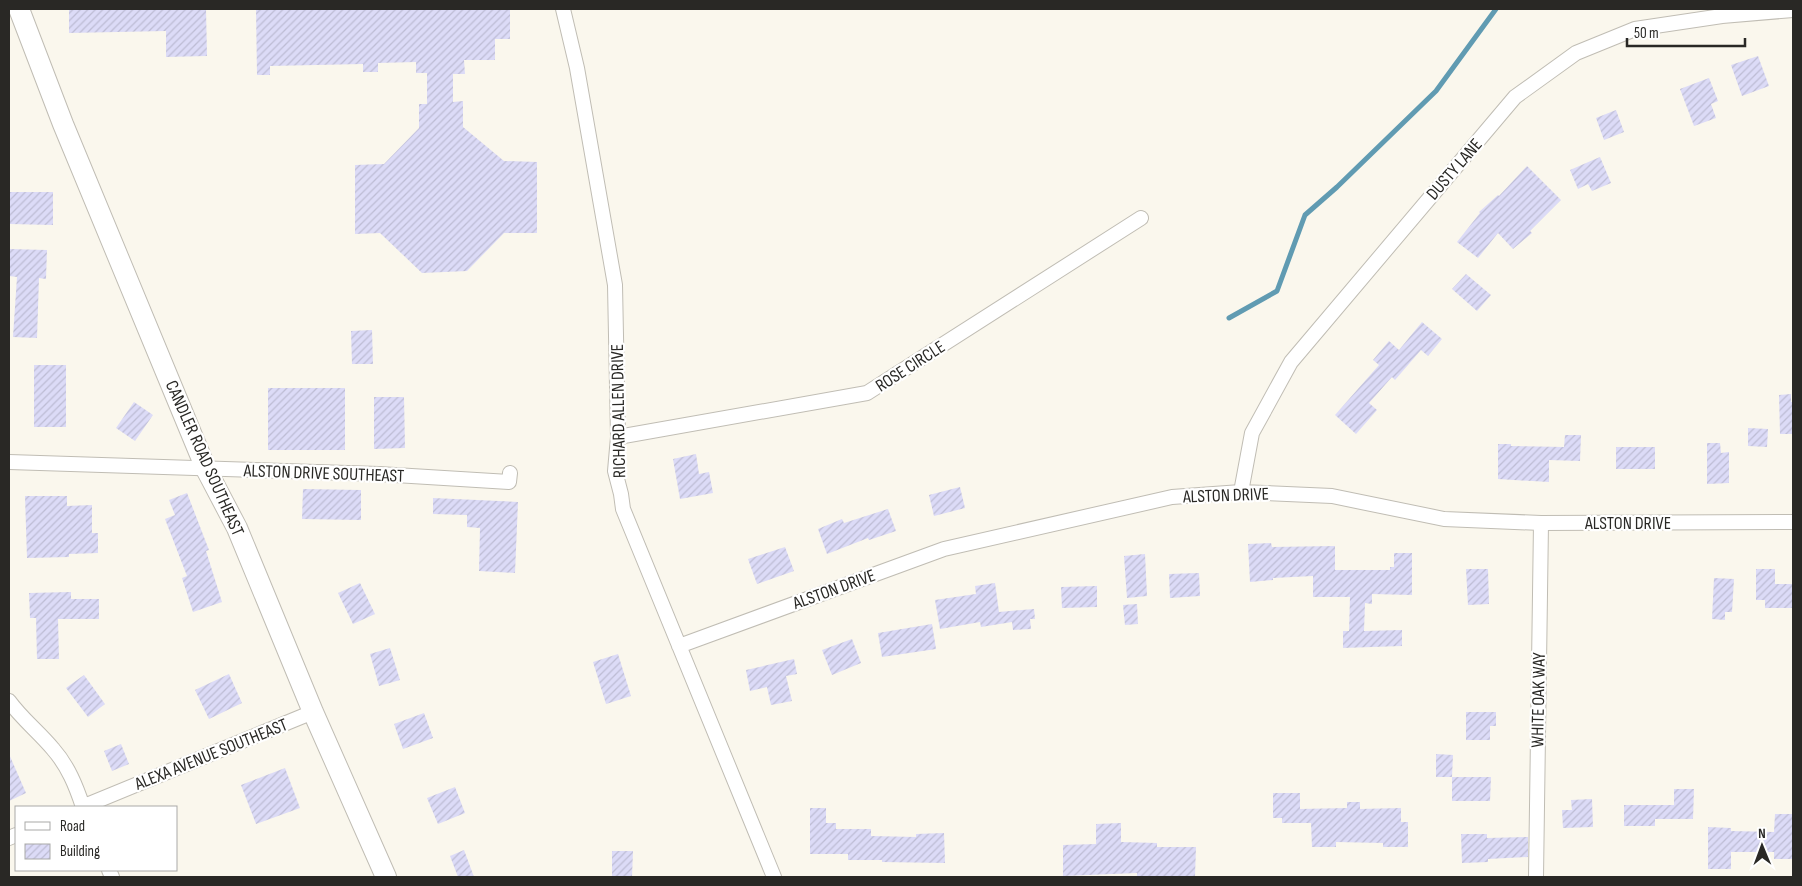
<svg xmlns="http://www.w3.org/2000/svg" width="1802" height="886" font-family="'Sofia Sans Condensed',sans-serif">
  <style>
    .lines { fill: none; stroke-linecap: round; stroke-linejoin: round }
    .stream { stroke: #609bb2; stroke-width: 5 }
    .building { fill: url(#building-hatch) }
    .minor-casing { stroke: #c0bdb4; stroke-width: 16 }
    .secondary-casing { stroke: #c0bdb4; stroke-width: 22 }
    .minor { stroke: #fff; stroke-width: 14 }
    .secondary { stroke: #fff; stroke-width: 20 }
    .labels { text-anchor: middle; stroke-width: 4.5; stroke-linejoin: round; paint-order: stroke }
    .street-label { font-size: 18px; fill: #292825; stroke: #fff }
  </style>
  <defs>
    <pattern id="building-hatch" width="6" height="6" patternUnits="userSpaceOnUse" patternTransform="scale(1.25)"><rect width="6" height="6" fill="#dcdbf7"/><path d="M-1 1l2-2M0 6l6-6M5 7l2-2" fill="none" stroke="#bdbcd4"/></pattern>
  </defs>
  <rect width="100%" height="100%" fill="#faf7ed"/>
  <g class="lines">
    <path class="stream" d="M1229,318L1277,291L1305,215L1337,187L1436,91L1496,9"/>
  </g>
  <path class="building" d="M69,9H206L207,56L166,57V31L69,33Z
    M256,9H510V39H495V60H464L465,74H453V102L463,101V127L504,161L537,162V233H504L467,271L422,273L380,233L355,234V165L384,164L419,128V104H427V73H416V62L378,63V72H363V64L270,66V75H257Z
    M1758,56L1769,86L1742,96L1731,65Z
    M1709,78L1718,101L1711,104L1716,118L1694,126L1680,89Z
    M1616,110L1624,132L1604,140L1596,118Z
    M1600,157L1611,183L1592,191L1588,184L1578,189L1570,170Z
    M1527,166L1561,200L1530,231L1532,233L1513,249L1498,233L1478,258L1457,242L1480,213L1479,212L1498,195L1499,196Z
    M10,192H53V225L10,224Z
    M9,249L47,250L46,279L39,278L37,338L13,337L17,277L9,276Z
    M1466,274L1491,295L1477,311L1452,289Z
    M1422,322L1442,339L1428,356L1421,350L1395,380L1392,377L1369,403L1377,410L1356,434L1335,415L1379,365L1373,360L1389,341L1399,350Z
    M372,330L373,364H352L351,331Z
    M34,365H66V427H34Z
    M268,388H345V450H268Z
    M1791,394V402H1793V434H1780L1779,395Z
    M374,397H404L405,448L374,449Z
    M134,402L153,415L135,441L116,428Z
    M1748,428L1768,429L1767,447L1748,446Z
    M1565,435H1581L1580,461L1549,460V482L1498,479V444H1511V446L1564,447Z
    M1707,443H1720L1721,453L1729,452V483L1707,484Z
    M1616,447H1655V469H1616Z
    M696,454L699,474L709,472L713,493L680,499L673,459Z
    M960,487L965,508L934,516L929,495Z
    M303,489L361,490V520L302,519Z
    M187,493L209,550L206,551L222,602L193,612L182,578L187,576L165,519L175,515L169,500Z
    M25,496H67V506L92,505V533H98V553L69,554V557L27,558Z
    M433,498L518,502L515,573L479,571L480,528L467,527V515L433,514Z
    M888,509L896,531L869,540L868,538L827,554L818,529L842,519L844,523Z
    M1271,543L1272,547L1335,546V570H1390V567H1394V553H1412V595L1372,594V604L1365,603L1364,631L1402,630V646L1343,648V631H1349L1350,597H1313V576L1273,578V580L1250,582L1248,544Z
    M785,547L794,571L757,584L748,559Z
    M1145,554L1147,596L1127,598L1124,556Z
    M1466,569H1488L1489,604L1468,605Z
    M1756,569H1775V584H1793V608H1765V600H1756Z
    M1199,573L1200,596L1170,598L1169,574Z
    M1714,578L1734,579L1732,612H1725V620L1712,619Z
    M360,583L375,614L353,624L338,593Z
    M995,583L999,612L1034,609L1035,619H1030L1031,629L1013,630L1012,622L981,627L980,622L940,629L935,600L976,594L975,586Z
    M1097,586V607L1062,608L1061,587Z
    M71,592V599H99V619H58L59,659H37L36,618H30L29,593Z
    M1137,604L1138,624L1125,625L1123,605Z
    M932,624L936,649L882,657L878,633Z
    M852,639L861,663L832,675L822,650Z
    M390,648L400,680L379,686L370,654Z
    M618,654L631,696L606,704L593,662Z
    M794,659L797,674L786,676L792,701L771,705L767,687L750,691L746,670Z
    M229,674L242,703L209,719L195,690Z
    M84,675L105,704L88,717L66,688Z
    M1466,712H1496V726H1490V740H1466Z
    M424,713L433,738L403,749L394,724Z
    M121,744L129,764L112,771L104,751Z
    M9,754L26,793L9,801Z
    M1436,754L1453,755L1452,777H1436Z
    M285,768L300,808L256,824L241,785Z
    M1452,777H1491L1490,801H1452Z
    M455,787L465,813L438,824L427,798Z
    M1674,789H1694L1693,819H1655V826H1624V805H1674Z
    M1273,793H1300V809L1347,808V802H1360V809L1401,808V822H1408V847H1383V843L1336,842V847H1312L1311,823H1282V818H1273Z
    M1592,799L1593,827L1563,828L1562,810H1572L1571,800Z
    M810,808H826V823H836V829H871V836L916,837V834L944,833L945,863L882,862V860H848V854H810Z
    M1775,814H1793V859H1774V852H1731V869H1708V827L1731,828V831L1774,832Z
    M1121,823V842L1157,843V847H1196L1195,876L1137,877V873L1063,876V845L1096,844V824Z
    M1461,834H1487V838L1528,837V857L1488,859V862L1462,863Z
    M464,850L474,877H458L450,856Z
    M612,851H633L632,877H612Z"/>
  <g class="lines">
    <g class="minor-casing">
      <path id="minor" d="M563,9L577,68L615,285L618,437L615,471L621,494L623,509L774,877
        M618,437L867,393L1141,218
        M9,462L379,474L509,482L510,473
        M1241,492L1252,433L1291,362L1515,97L1576,53L1635,29L1722,16L1793,10
        M679,646L944,549L1172,497L1241,492L1332,496L1444,519L1541,523L1793,522
        M9,701C22,719 39,732 53,749C68,766 76,786 83,807
        M82,807L313,712
        M9,838L16,835
        M109,870L112,877
        M1536,877L1541,523"/>
    </g>
    <g class="secondary-casing">
      <path id="secondary" d="M19,9L63,124L206,469L237,528L313,712L386,877"/>
    </g>
    <use href="#minor" class="minor"/>
    <use href="#secondary" class="secondary"/>
  </g>
  <g class="labels">
    <g class="street-label">
      <text transform="translate(1454 169) rotate(-49)" y="6">DUSTY LANE</text>
      <text transform="translate(910 366) rotate(-33)" y="6">ROSE CIRCLE</text>
      <text transform="translate(618 411) rotate(-91)" y="6">RICHARD ALLEN DRIVE</text>
      <text transform="translate(205 458) rotate(66)" y="6">CANDLER ROAD SOUTHEAST</text>
      <text transform="translate(324 473) rotate(2)" y="6">ALSTON DRIVE SOUTHEAST</text>
      <text transform="translate(1226 495) rotate(-2)" y="6">ALSTON DRIVE</text>
      <text x="1628" y="529">ALSTON DRIVE</text>
      <text transform="translate(834 589) rotate(-20)" y="6">ALSTON DRIVE</text>
      <text transform="translate(1538 700) rotate(-89)" y="6">WHITE OAK WAY</text>
      <text transform="translate(211 754) rotate(-22)" y="6">ALEXA AVENUE SOUTHEAST</text>
    </g>
  </g>
  <rect width="1802" height="886" fill="none" stroke="#292825" stroke-width="20"/>
  <rect x="15" y="806" width="162" height="65" fill="#ffffff" stroke="#a9a9a8"/>
  <rect x="25" y="822" width="25" height="8" fill="#ffffff" stroke="#a9a9a8"/>
  <text x="60" y="831" font-size="15" fill="#292825">Road</text>
  <rect x="25" y="844" width="25" height="15" fill="url(#building-hatch)" stroke="#a9a9a8"/>
  <text x="60" y="856" font-size="15" fill="#292825">Building</text>
  <g transform="translate(1762 846) rotate(359)" stroke="#ffffff" stroke-width="4" paint-order="stroke">
  <path d="M0-4L9 19L0 12L-9 19Z" fill="#292825"/>
  <text y="-8" font-size="14" font-weight="bold" text-anchor="middle" fill="#292825">N</text>
  </g>
  <path d="M1627 38v8h118v-8" fill="none" stroke="#292825" stroke-width="2.5"/>
  <text x="1634" y="38" font-size="15" fill="#292825" stroke="#ffffff" stroke-width="4" paint-order="stroke">50 m</text>
</svg>
